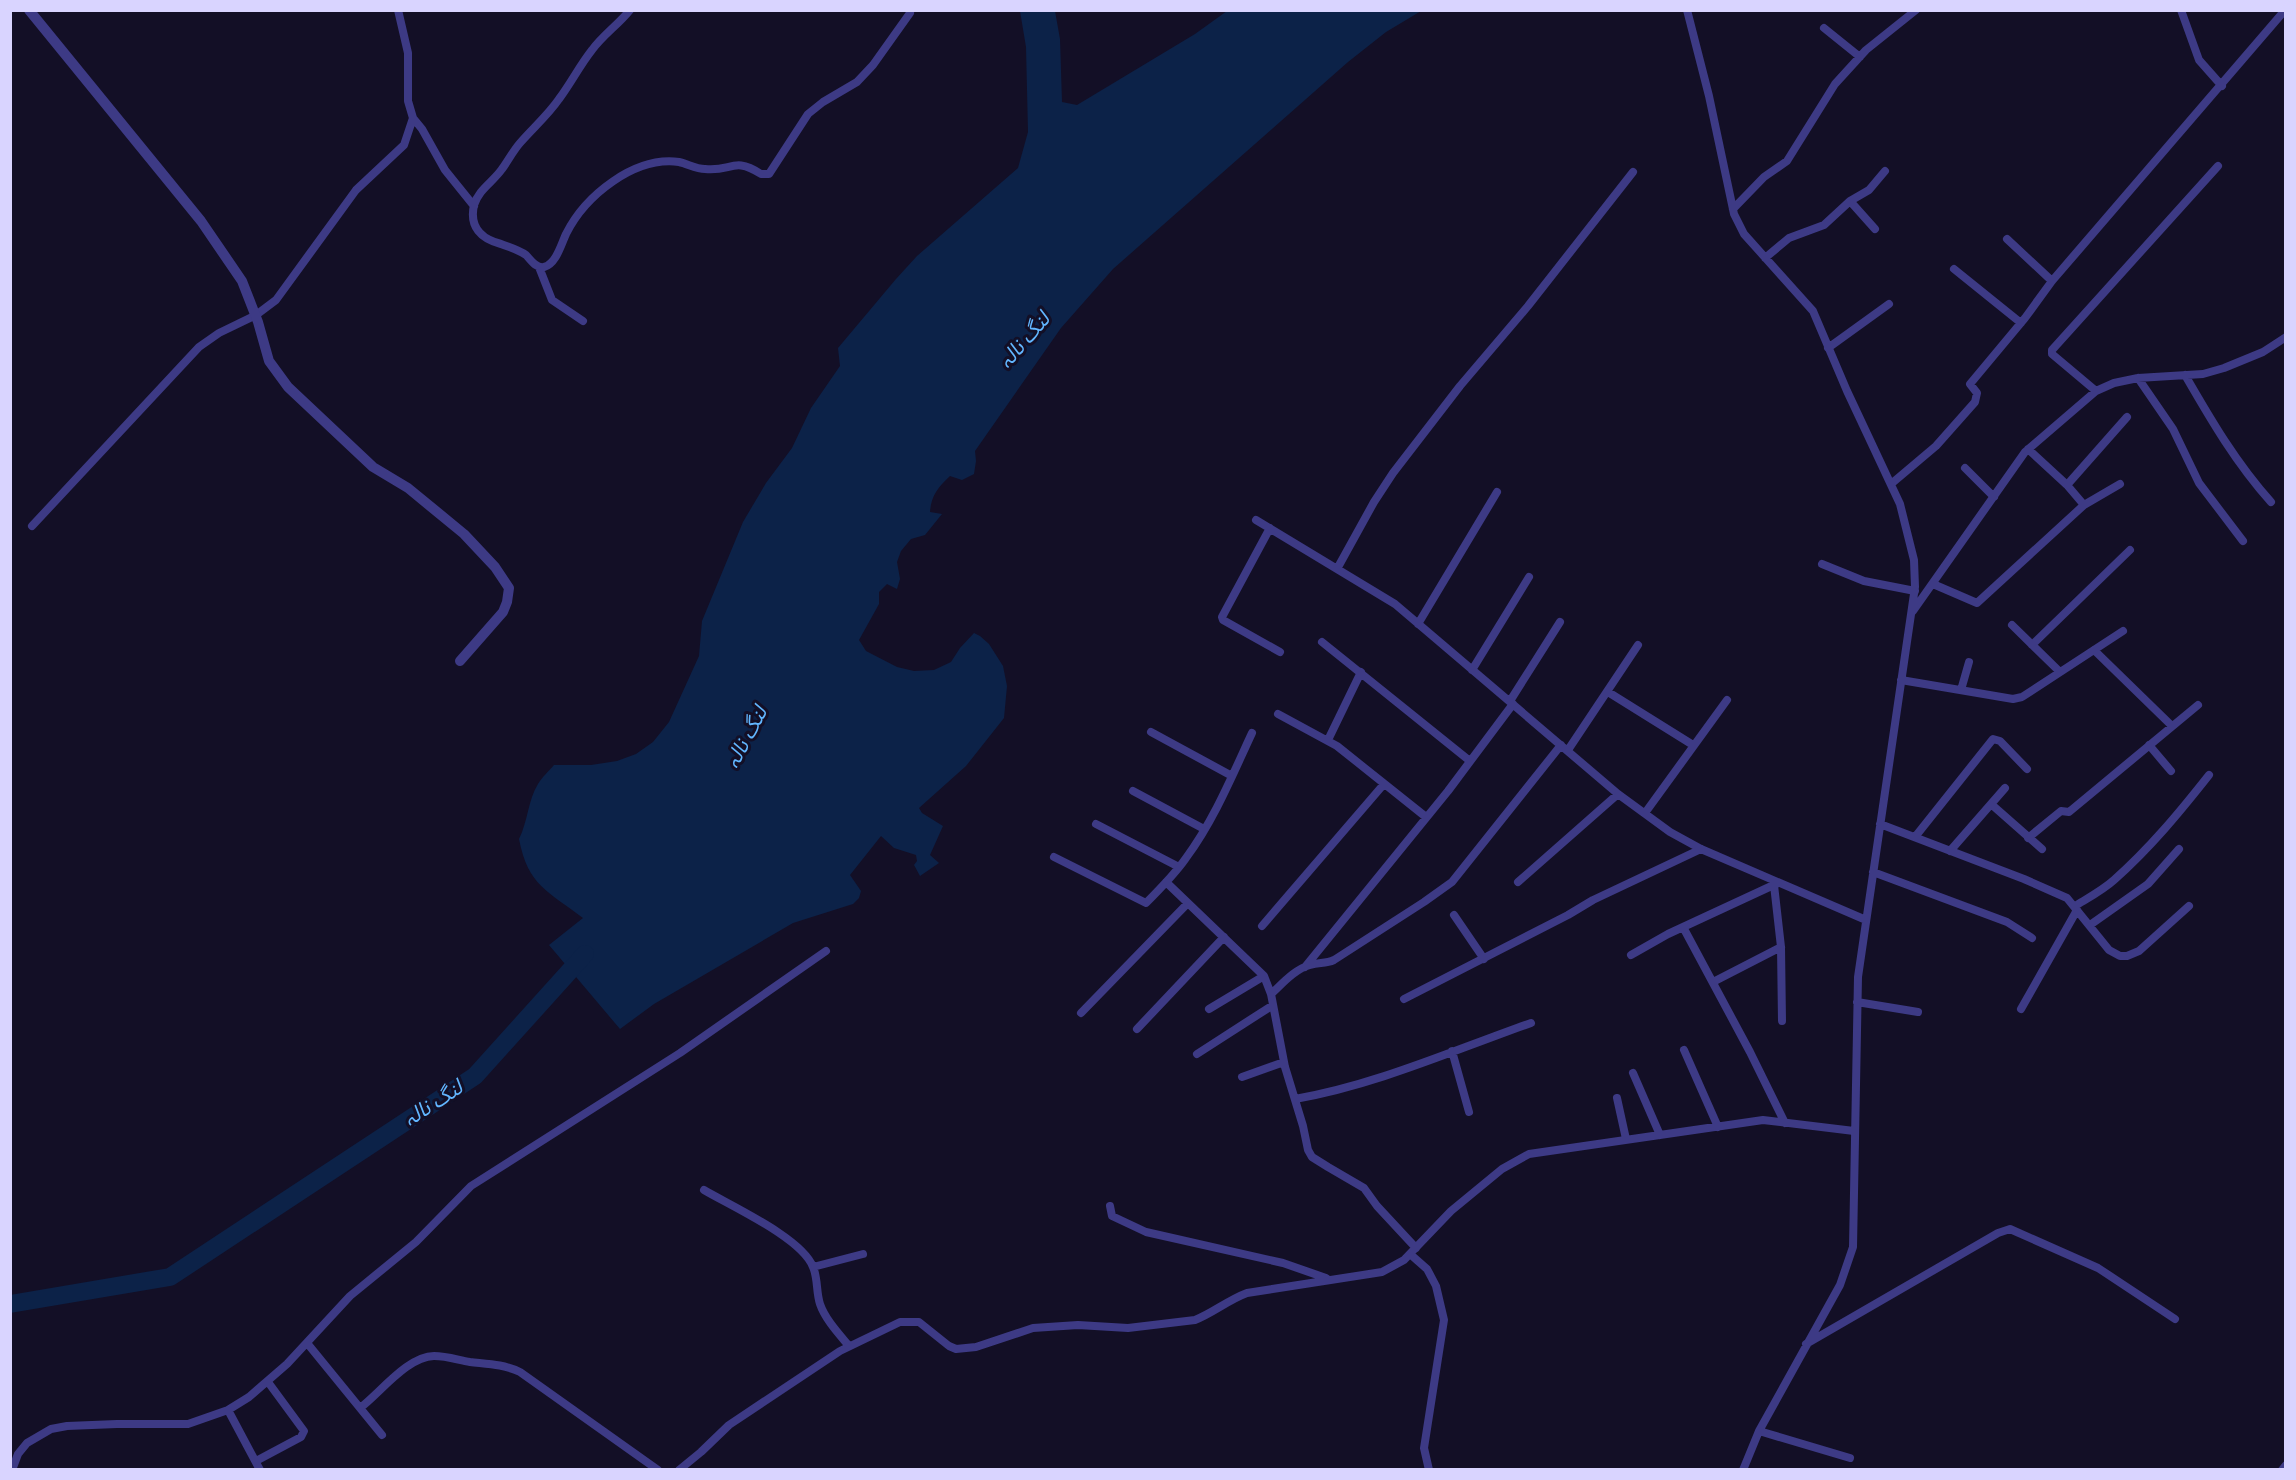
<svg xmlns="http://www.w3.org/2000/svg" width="2296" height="1480" font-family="Lato,'Noto Sans Arabic',sans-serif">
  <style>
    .water { fill: #0c2248 }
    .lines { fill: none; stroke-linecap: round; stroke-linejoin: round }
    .river { stroke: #0c2248; stroke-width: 18 }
    .minor { stroke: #3d3a85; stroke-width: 8 }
    .tertiary { stroke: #3d3a85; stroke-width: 10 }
    .labels { text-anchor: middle; stroke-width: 6; stroke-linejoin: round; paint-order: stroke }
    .water-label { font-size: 21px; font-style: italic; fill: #62b6ff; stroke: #130f26 }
  </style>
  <rect width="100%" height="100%" fill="#130f26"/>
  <path class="water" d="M1020,11H1055L1060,39L1062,102L1077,105L1195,34L1227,11H1421L1386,32L1348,62L1113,269L1061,328L975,451L976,461L974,474L962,480L950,476C938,487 931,496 930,512L942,514L925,535L911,539L901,551L897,562L900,579L897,589L887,584L879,592V604L859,640L866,651L897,667L914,671L934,670L951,662L960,648L974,633L980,636L989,644L1003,666L1007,686L1004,718L966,766L919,808L922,813L943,826L930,855L939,863L920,876L914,865L917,861L916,855L894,848L881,836L850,875L861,891L859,898L853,904L793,923L654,1004L620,1029L549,945L583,918C548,891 528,886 519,839C528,821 528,800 538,784C542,777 549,771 554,765H591L617,761L636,754L653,742L669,722L699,656L702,621L743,522L766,483L792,448L811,408L840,366L838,348L896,279L917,256L1018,168L1028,132L1026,47Z"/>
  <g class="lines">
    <path class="river" d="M10,1304L170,1277L475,1076L585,954"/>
    <path class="minor" d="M630,10C619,24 603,35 592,50C580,65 571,83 559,99C548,115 533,128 520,143C513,151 508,161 502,169C493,182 479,189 474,205C469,227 481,239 501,244C509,247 519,250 526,255C530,259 536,269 544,267C556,264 561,245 566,234C585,196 634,156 679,162C688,164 696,169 705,169C732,172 733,156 761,174H769L808,114L823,102L857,82L873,65L910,13
      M1687,10L1709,96L1734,214L1744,234L1813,311L1847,391L1900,504L1914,560L1915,587L1858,977L1853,1247L1840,1285L1759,1431L1743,1470
      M2181,10L2199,60L2222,86
      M1824,28L1860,57
      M413,118L422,129L445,170L474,206
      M1850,201L1875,229
      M1733,209L1764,177L1787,161L1835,84L1866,50L1916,10
      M2007,239L2052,281
      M1765,258L1789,238L1824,225L1850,201L1869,190L1885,171
      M539,267L552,300L583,321
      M1954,269L2021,323
      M1828,348L1889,304
      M2185,375C2211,420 2236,463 2271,502
      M2138,378L2173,429L2199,483L2243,541
      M2096,391L2052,354V350L2218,166
      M2028,449L2067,485L2084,505
      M1965,468L1994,497
      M1891,484L1936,446L1975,402L1977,393L1970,384L2025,318L2052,281L2285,10
      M2067,485L2127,417
      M1256,520L1395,604L1618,794L1670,832L1701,849L1866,920
      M32,526L199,347L219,333L256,315L276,300L356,190L404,145L413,118L408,101V53L398,10
      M1270,528L1222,617L1223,620L1280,652
      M1822,564L1864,581L1915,591
      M1337,569L1374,502L1393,473L1460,386L1528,306L1633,172
      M1933,584L1977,603L2084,505L2120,484
      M1913,611L2025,452L2096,391L2114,383L2138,378L2203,374L2224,368L2263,352L2286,337
      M1418,624L1497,492
      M2012,625L2060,672
      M1322,642L1470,761
      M2032,645L2130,550
      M2094,650L2172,726
      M1472,670L1529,577
      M1901,680L2013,699L2022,697L2123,631
      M1961,690L1969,662
      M1608,692L1693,745
      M1510,701L1560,622
      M1278,714L1337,746L1426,817
      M1151,732L1232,776
      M1328,740L1361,672
      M2149,745L2171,771
      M1568,750L1638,645
      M1133,791L1204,829
      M1991,804L2042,849
      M1645,813L1727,700
      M1096,824L1179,867
      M1880,824L2024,879L2067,898L2109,950L2120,956H2127L2139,951L2189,906
      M1915,837L1993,739L2000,741L2027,769
      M2028,838L2061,811L2069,812L2198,705
      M1950,851L2005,788
      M1054,857L1146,903C1160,889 1175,874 1186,858C1214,820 1232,776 1252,733
      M1873,872L2007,922L2032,938
      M1166,882L1264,976L1271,994L1285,1067L1303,1126L1308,1150L1312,1157L1328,1167L1364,1188L1377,1206L1416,1248
      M1518,882L1618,794
      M1774,885L1781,947L1782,1021
      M2075,906C2088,898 2103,890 2114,880C2150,848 2179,813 2209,775
      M1454,915L1484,959
      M2090,925L2148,884L2179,849
      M1262,926L1384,784
      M1683,927L1750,1052L1785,1123
      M1631,955L1668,934L1778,883
      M1305,967L1448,791L1513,704
      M1713,982L1781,947
      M1271,994C1282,984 1295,969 1310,965C1319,962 1325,964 1334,960L1424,902L1452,882L1561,745
      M1404,999L1568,915L1593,900L1701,849
      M1857,1002L1918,1012
      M1209,1009L1264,976
      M2021,1009L2077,910
      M1081,1013L1188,903
      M1137,1029L1224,937
      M1684,1050L1718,1127
      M1452,1051L1469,1112
      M1197,1054L1273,1005
      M1633,1073L1660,1135
      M1242,1077L1284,1062
      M1617,1098L1626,1139
      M1295,1099C1376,1085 1454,1050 1531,1023
      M704,1190C731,1206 802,1238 813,1267C818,1278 816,1292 820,1304C825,1319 839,1334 849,1346
      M1110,1206L1112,1216L1146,1232L1283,1263L1326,1278
      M1410,1254L1427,1269L1436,1286L1444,1320L1424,1448L1429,1470
      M813,1267L863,1254
      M307,1343L382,1435
      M1806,1344L1998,1233L2010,1229L2098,1268L2175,1319
      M360,1408C380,1393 408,1356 434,1356C447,1356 458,1360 470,1362C488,1364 503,1364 520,1372L658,1470
      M228,1410L260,1470
      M1759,1431L1850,1458
      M256,1461L301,1437L304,1431L268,1382
      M12,1470L18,1454L27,1443L51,1429L67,1426L117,1424H188L228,1410L249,1397L287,1364L350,1296L416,1242L471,1186L680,1053L826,951
      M679,1470L701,1452L729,1425L840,1351L900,1322H919L949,1346L956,1349L976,1347L1033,1328L1078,1325L1128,1328L1195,1320C1213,1313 1228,1300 1247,1293L1382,1272L1404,1260L1451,1211L1502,1169L1529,1154L1763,1120L1854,1131
      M2282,1470L2286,1465"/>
    <path class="tertiary" d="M29,10L201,221L242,281L258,322L269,361L288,387L373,467L408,488L464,534L495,567L509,588L507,602L503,612L460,661"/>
  </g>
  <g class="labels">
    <g class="water-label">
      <text transform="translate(1024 340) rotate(-49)" y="7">لنگ نالہ</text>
      <text transform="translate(746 737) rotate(-62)" y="7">لنگ نالہ</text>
      <text transform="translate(433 1103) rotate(-33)" y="7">لنگ نالہ</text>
    </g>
  </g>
  <rect width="2296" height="1480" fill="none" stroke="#d9d4ff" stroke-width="24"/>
</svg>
